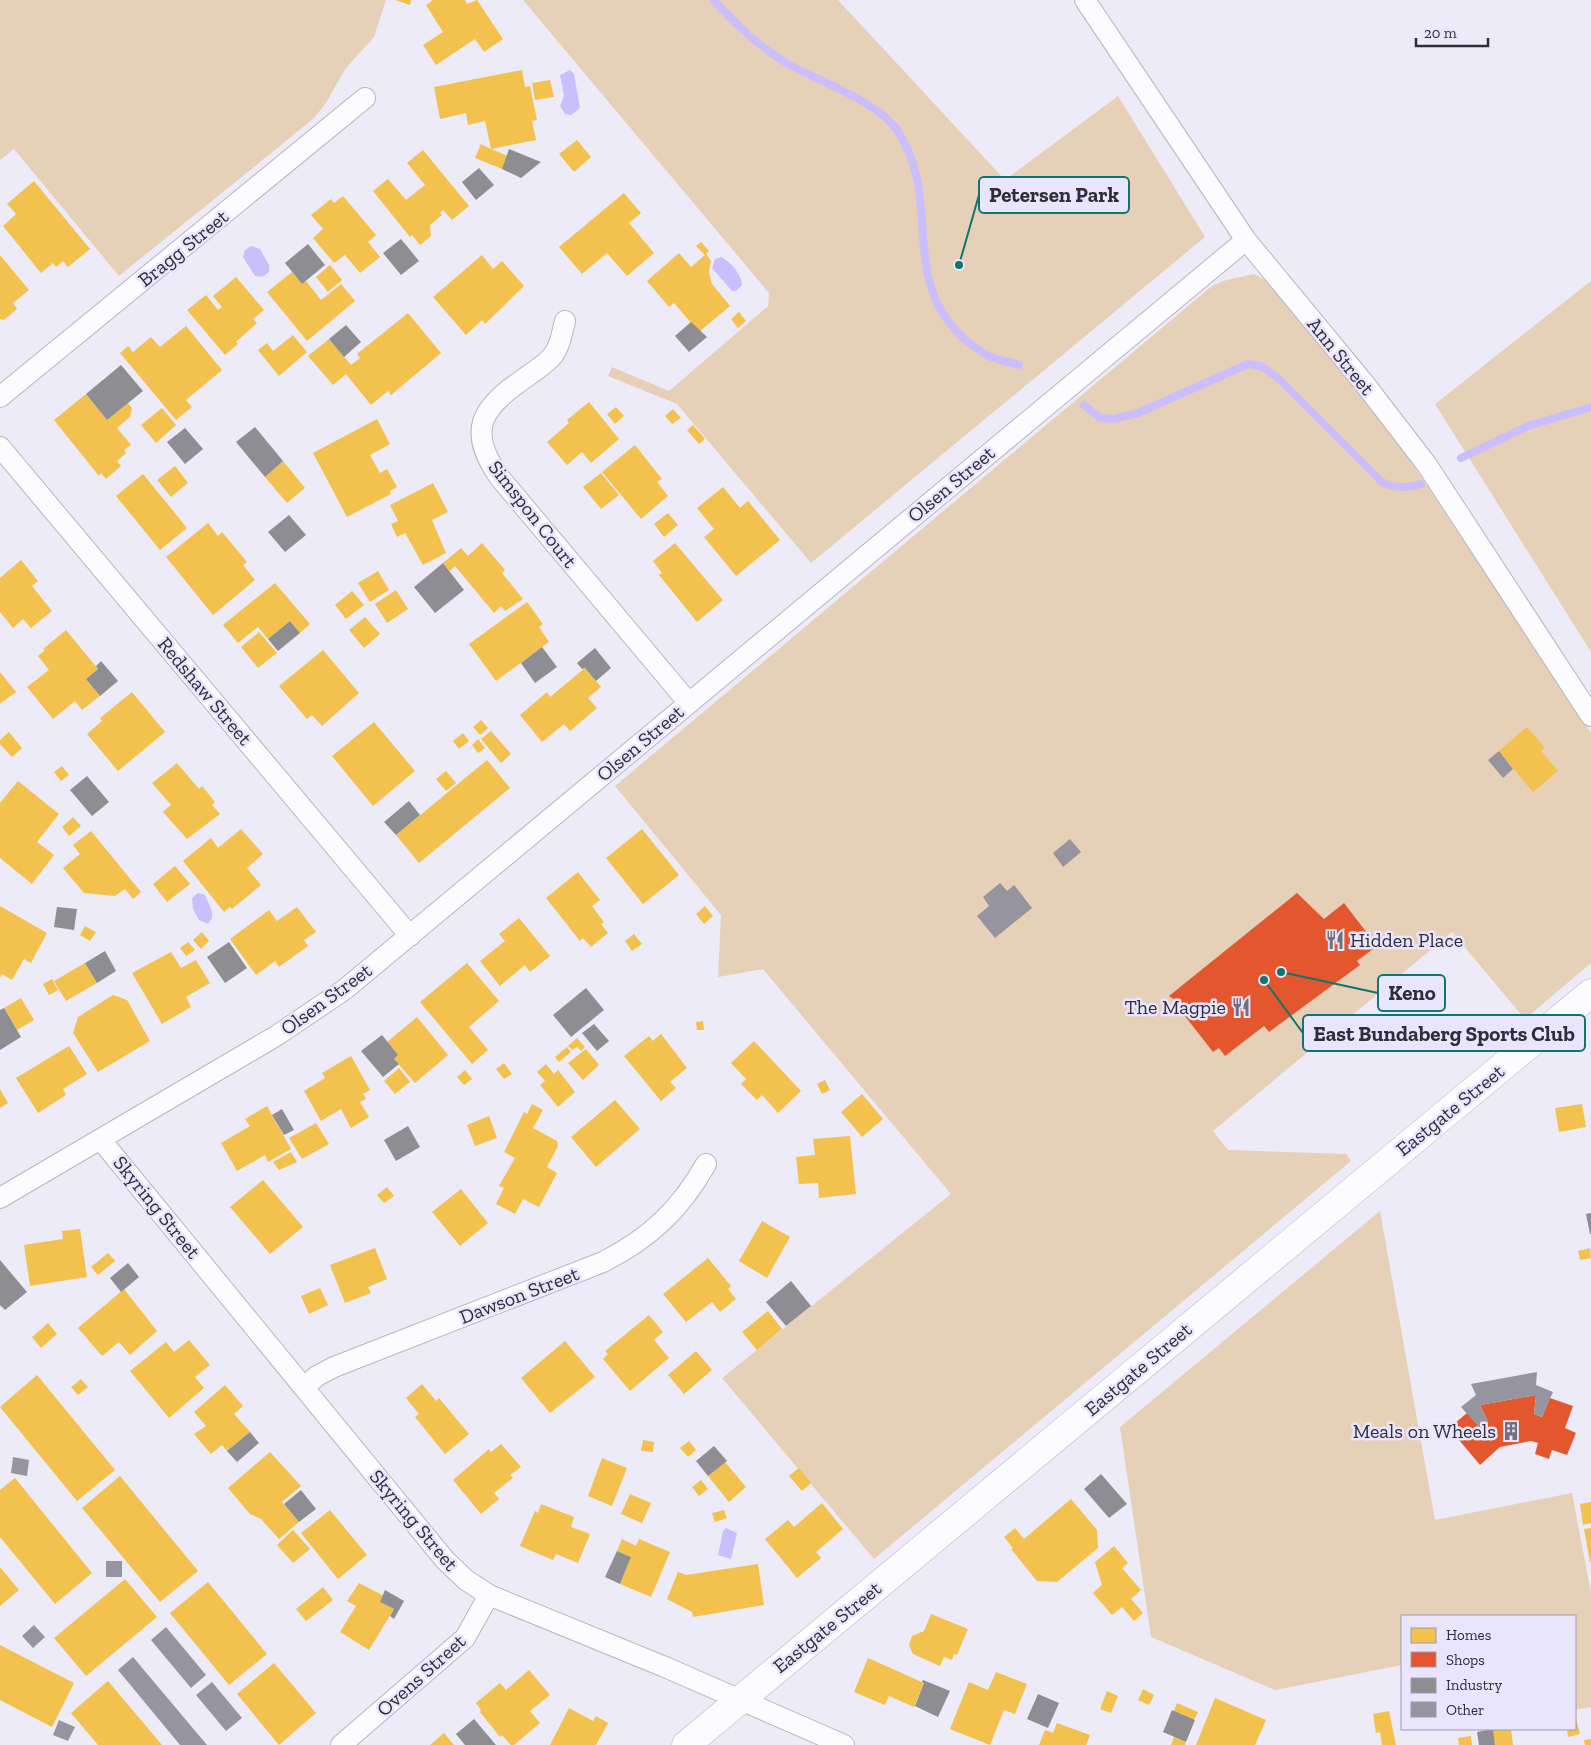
<svg xmlns="http://www.w3.org/2000/svg" width="1591" height="1745" font-family="'Zilla Slab',serif">
  <style>
    .green { fill: #e6d0b8 }
    .water { fill: #cabffc }
    .homes { fill: #f2c14e }
    .shops { fill: #e4572e }
    .industry { fill: #8d8d92 }
    .lines { fill: none; stroke-linecap: round; stroke-linejoin: round }
    .stream { stroke: #cabffc; stroke-width: 8 }
    .building { fill: #96959f }
    .street-casing { stroke: #b7b6c0; stroke-width: 22 }
    .secondary-casing { stroke: #b7b6c0; stroke-width: 29 }
    .street { stroke: #fcfcfe; stroke-width: 20 }
    .secondary { stroke: #fcfcfe; stroke-width: 28 }
    .labels { text-anchor: middle; stroke-width: 5; stroke-linejoin: round; paint-order: stroke }
    .street-label { font-size: 20px; fill: #2f2d39; stroke: #e8e5fd }
    .poi-label { font-size: 20px; fill: #2f2d39; stroke: #e8e5fd; text-anchor: end }
    .leader { fill: none; stroke: #0f766e; stroke-width: 2 }
    .callout-dot { fill: #0f766e; stroke: #e8e5fd; stroke-width: 2 }
    .callout { fill: #e8e5fd; stroke: #0f766e; stroke-width: 2 }
    .callout-label { font-size: 21px; text-anchor: middle; font-weight: bold; fill: #2f2d39 }
  </style>
  <rect width="100%" height="100%" fill="#ecebf7"/>
  <path class="green" d="M0,0H386L374,37L345,69L326,103L313,119L119,276L14,149L0,160Z
    M523,0H838L1005,180L1118,96L1205,237L811,563L677,404L608,376L612,367L669,391L768,306L769,293Z
    M1254,274L1265,280L1318,342L1406,454L1591,733V963L1525,1019L1452,932L1213,1131L1228,1150L1346,1154L1351,1161L874,1559L722,1378L951,1194L763,969L718,977L721,915L615,786L1212,286L1223,281Z
    M1591,281V652L1435,404Z
    M1380,1211L1435,1520L1572,1493L1591,1593V1707L1575,1710V1616H1402V1665L1275,1690L1151,1637L1120,1427Z"/>
  <path class="water" d="M570,70L574,74L580,108L571,115L565,114L560,106L564,96L560,75Z
    M251,246L260,249L269,265V272L262,277L255,276L243,257L245,250Z
    M721,257C730,261 742,275 742,285L736,291H732L712,268L715,259Z
    M198,893L205,895L212,911V918L208,924L199,920L193,909L192,898Z
    M726,1528L737,1533L731,1559L718,1555L723,1531Z"/>
  <path class="homes" d="M395,0H411L410,5Z
    M433,0H465L467,4L477,0L503,39L484,52L475,39L436,65L423,45L443,32L426,5Z
    M522,70L525,87L530,86L537,120L532,121L536,140L491,149L508,156L502,169L475,158L481,144L491,149L485,121L468,125L466,113L440,119L434,87Z
    M550,80L554,97L535,100L532,83Z
    M577,140L591,157L574,172L559,154Z
    M423,150L469,206L452,220L443,210L440,213L442,215L430,225L431,236L420,245L412,235L410,237L373,191L388,179L406,200L425,185L407,163Z
    M34,181L90,249L68,267L63,261L56,267L53,263L41,273L3,226L16,214L7,204Z
    M624,193L641,213L629,223L654,253L627,276L607,253L582,274L559,247Z
    M343,196L376,235L368,242L380,257L360,273L345,255L334,263L313,238L323,229L311,215L331,199L334,203Z
    M701,242L709,251L706,254L711,261L709,272L712,284L730,306L699,332L674,303L669,307L647,281L679,253L691,267L705,255L696,246Z
    M0,255L29,290L13,303L17,309L4,320L0,319Z
    M482,255L493,269L502,261L524,286L485,324L482,320L466,335L433,297Z
    M330,265L342,280L328,292L316,277Z
    M292,272L302,284L306,281L321,300L341,284L355,301L307,341L267,292Z
    M236,277L264,310L253,319L257,323L236,342L238,344L225,355L187,310L206,295L218,310L222,307L213,296Z
    M739,312L746,321L738,328L731,319Z
    M408,313L441,353L391,395L388,391L371,405L346,374L333,385L308,356L329,339L351,365L360,358L357,354Z
    M186,326L222,370L186,400L192,407L176,420L120,353L128,346L133,352L151,337L160,347Z
    M293,335L307,352L279,376L258,350L267,343L273,351Z
    M86,394L107,420L128,403L132,408L130,417L117,428L131,445L124,450L126,453L117,461L121,466L106,479L101,473L99,476L54,420Z
    M589,402L619,439L591,463L582,452L567,465L547,442L569,423L567,420Z
    M616,407L624,416L615,424L607,414Z
    M162,408L176,425L156,443L141,425Z
    M673,409L681,418L672,424L665,416Z
    M377,419L390,444L370,455L380,473L387,469L397,487L390,491L391,494L347,517L313,453Z
    M693,425L705,439L699,444L687,430Z
    M635,445L662,479L657,482L668,496L641,519L602,472Z
    M283,461L305,488L287,503L265,477Z
    M175,466L188,483L171,497L157,480Z
    M601,473L619,495L601,509L583,487Z
    M143,474L187,528L160,550L116,496Z
    M433,483L448,512L432,520L446,553L423,565L405,533L397,537L391,524L398,521L390,505Z
    M723,487L740,508L748,501L780,540L736,576L704,537L714,529L697,508Z
    M668,513L678,525L664,537L654,524Z
    M208,523L218,536L222,532L247,562L243,565L255,580L213,615L166,557Z
    M482,543L505,570L502,573L523,599L505,611L501,606L494,613L455,566L450,571L443,563L461,548L468,556Z
    M675,543L723,600L697,622L659,575L662,573L653,561Z
    M21,560L38,581L32,586L52,611L31,628L23,619L13,628L0,612V578Z
    M378,571L389,590L370,602L358,583Z
    M275,583L310,624L300,633L290,621L268,639L258,627L238,643L223,625Z
    M396,590L408,609L387,623L375,604Z
    M352,591L364,605L346,619L335,605Z
    M527,602L543,624L539,627L549,642L496,681L469,644Z
    M365,617L380,634L364,648L349,630Z
    M66,630L98,669L86,679L100,696L82,710L75,701L53,719L27,687L49,670L38,656L45,650L43,649Z
    M259,632L277,653L258,668L241,647Z
    M323,650L359,693L322,726L312,715L307,719L279,686Z
    M585,668L601,687L588,698L597,708L570,731L564,724L542,742L520,715L547,692L550,697Z
    M0,672L16,692L0,704Z
    M132,692L165,732L118,771L87,734L102,721L100,718Z
    M481,720L488,728L480,735L473,727Z
    M374,722L415,771L373,806L332,756Z
    M1527,727L1545,748L1541,751L1558,771L1533,792L1499,751Z
    M491,731L511,754L501,763L481,739Z
    M9,732L22,748L12,757L0,744V740Z
    M463,733L469,741L459,749L453,741Z
    M478,739L485,748L478,753L472,745Z
    M487,760L510,788L419,863L396,835Z
    M177,763L199,789L202,786L215,802L212,805L220,814L187,839L163,812L171,805L152,783Z
    M62,766L69,775L61,781L54,772Z
    M446,771L456,783L446,791L436,779Z
    M18,781L59,814L37,842L54,855L32,884L0,858V803Z
    M73,817L81,826L69,836L62,827Z
    M241,829L263,854L247,868L261,885L232,909L230,907L224,912L183,861L211,838L218,848Z
    M642,829L679,875L643,904L606,858Z
    M91,831L141,892L133,899L125,889L115,896L84,893L63,868L80,854L73,845Z
    M175,866L190,884L167,902L153,884Z
    M578,872L600,900L592,906L604,922L601,924L608,933L591,947L583,938L580,941L546,898Z
    M0,906L47,933L31,963L24,959L12,980L2,974L0,978Z
    M705,906L713,916L704,924L696,914Z
    M297,907L316,932L304,940L308,946L279,967L275,961L256,975L230,939L269,910L277,921Z
    M519,918L550,956L530,972L525,965L500,986L480,961L505,941L499,934Z
    M85,926L96,932L90,941L80,935Z
    M202,932L209,941L201,949L193,940Z
    M634,934L642,944L632,951L625,941Z
    M188,942L195,950L186,956L180,948Z
    M171,952L181,968L196,960L210,983L186,997L191,1007L162,1024L132,973Z
    M85,963L97,983L66,1001L54,981Z
    M467,963L499,1001L469,1027L488,1050L472,1064L420,1002Z
    M52,979L58,990L49,995L43,984Z
    M113,995L127,1000L150,1041L98,1072L73,1033L78,1017Z
    M21,998L34,1020L17,1030L4,1008Z
    M417,1017L448,1055L415,1083L394,1059L398,1055L387,1042Z
    M703,1021L704,1030H697L696,1022Z
    M661,1034L687,1068L670,1082L676,1088L661,1101L624,1056L649,1036L653,1041Z
    M577,1038L585,1047L581,1051L577,1047L572,1050L568,1046Z
    M754,1041L801,1091L778,1113L762,1095L757,1100L741,1084L746,1079L731,1063Z
    M69,1046L87,1074L63,1089L66,1095L38,1113L16,1078Z
    M567,1047L571,1052L559,1062L555,1057Z
    M586,1049L599,1065L583,1080L568,1063Z
    M351,1056L370,1090L363,1094L366,1099L360,1102L369,1117L351,1128L341,1109L321,1121L304,1091L325,1078L322,1073Z
    M504,1063L512,1074L504,1079L496,1069Z
    M546,1064L554,1074L558,1070L575,1092L558,1107L540,1085L545,1081L537,1072Z
    M399,1068L410,1082L395,1094L384,1081Z
    M465,1070L472,1079L464,1085L457,1077Z
    M825,1080L830,1090L822,1094L817,1084Z
    M0,1089L8,1103L0,1108Z
    M862,1094L883,1119L862,1137L841,1112Z
    M615,1100L640,1129L596,1167L571,1137Z
    M532,1104L543,1110L533,1128L557,1141L558,1146L547,1167L557,1173L539,1207L523,1199L515,1214L496,1204L504,1188L499,1186L515,1158L504,1152L524,1112L527,1114Z
    M1582,1104L1586,1127L1559,1132L1555,1108Z
    M267,1106L291,1149L268,1162L265,1155L237,1171L221,1143L250,1126L245,1119Z
    M489,1116L497,1138L475,1146L467,1125Z
    M316,1123L329,1144L302,1159L289,1138Z
    M850,1136L856,1194L819,1198L818,1183L799,1184L796,1157L815,1155L813,1139Z
    M291,1152L297,1162L279,1170L273,1162Z
    M263,1180L303,1227L270,1254L230,1207Z
    M387,1187L394,1196L384,1203L377,1195Z
    M461,1189L488,1223L460,1246L432,1212Z
    M762,1221L790,1237L767,1278L739,1261Z
    M80,1229L87,1277L30,1286L24,1245L63,1239L62,1231Z
    M375,1248L387,1279L368,1287L371,1293L345,1303L330,1265Z
    M1590,1248L1591,1258L1580,1260L1578,1251Z
    M108,1253L115,1261L98,1275L91,1267Z
    M708,1258L731,1286L728,1289L736,1299L720,1312L712,1302L686,1322L663,1294Z
    M320,1288L328,1305L309,1314L301,1296Z
    M124,1289L157,1331L130,1355L119,1342L102,1356L78,1328Z
    M768,1311L782,1329L757,1350L742,1332Z
    M649,1315L663,1332L654,1340L669,1358L630,1391L603,1359L608,1354L605,1351Z
    M48,1323L57,1334L41,1348L32,1337Z
    M189,1340L210,1365L195,1377L204,1388L169,1418L130,1371L166,1342L174,1352Z
    M565,1341L595,1377L550,1413L521,1378Z
    M696,1351L712,1370L684,1394L668,1375Z
    M37,1375L115,1470L77,1501L0,1407Z
    M81,1379L88,1387L78,1395L71,1387Z
    M422,1384L436,1401L439,1398L469,1434L445,1454L415,1417L419,1414L406,1398Z
    M225,1385L243,1406L234,1414L250,1432L227,1451L222,1445L211,1454L194,1434L206,1426L194,1412Z
    M643,1440L654,1442L653,1452L641,1451Z
    M689,1441L696,1450L688,1457L680,1448Z
    M501,1444L521,1467L510,1475L513,1478L494,1493L499,1499L481,1514L453,1480L489,1449L491,1452Z
    M270,1452L301,1486L282,1502L299,1522L279,1539L261,1519L250,1514L228,1488Z
    M602,1458L627,1468L612,1506L588,1496Z
    M725,1462L746,1487L729,1502L708,1476Z
    M799,1468L811,1483L802,1491L789,1476Z
    M120,1476L198,1571L160,1602L82,1508Z
    M15,1478L92,1573L55,1604L0,1537V1490Z
    M701,1480L708,1489L699,1496L692,1487Z
    M630,1494L651,1503L642,1523L621,1514Z
    M1071,1499L1097,1530L1098,1548L1057,1582L1037,1581L1011,1549L1013,1548L1004,1537L1015,1528L1024,1539Z
    M1591,1502V1523L1583,1525L1580,1504Z
    M822,1503L843,1529L816,1552L821,1558L797,1578L765,1539L788,1520L794,1527Z
    M541,1504L574,1517L571,1527L590,1534L578,1563L556,1554L553,1560L520,1546L535,1511L538,1513Z
    M330,1510L367,1555L338,1579L301,1533Z
    M724,1510L727,1518L715,1522L712,1513Z
    M1591,1528V1562H1590L1584,1529Z
    M293,1530L310,1549L293,1563L277,1545Z
    M622,1539L636,1546L639,1539L670,1552L651,1597L620,1584L631,1557L617,1551Z
    M1114,1546L1128,1563L1122,1568L1141,1590L1131,1599L1143,1613L1134,1621L1122,1607L1112,1615L1093,1593L1102,1585L1095,1562Z
    M758,1564L764,1605L693,1617L692,1612L667,1599L678,1572L686,1575Z
    M0,1567L19,1590L0,1606Z
    M125,1579L157,1617L86,1676L54,1638Z
    M208,1582L267,1654L229,1685L170,1613Z
    M359,1583L384,1596L380,1602L394,1609L369,1650L340,1632L356,1606L347,1601Z
    M323,1587L333,1600L306,1621L296,1609Z
    M931,1614L968,1629L957,1655L954,1654L952,1660L944,1657L940,1666L913,1654L909,1645L912,1636L924,1631Z
    M0,1645L74,1683L52,1727L0,1700Z
    M868,1658L924,1683L914,1707L889,1696L885,1705L854,1692Z
    M274,1663L316,1713L279,1745L237,1694Z
    M529,1670L550,1695L530,1711L540,1723L514,1745H511L502,1735L500,1737L480,1712L481,1710L476,1703L500,1683L506,1690Z
    M996,1672L1027,1684L1015,1714L1004,1710L990,1745L950,1729L969,1682L988,1690Z
    M108,1681L162,1745H98L71,1713Z
    M1143,1689L1154,1695L1149,1705L1138,1700Z
    M1107,1691L1118,1696L1111,1713L1100,1709Z
    M1215,1698L1266,1720L1255,1745H1196Z
    M1177,1703L1198,1712L1194,1720L1174,1711Z
    M569,1708L593,1721L596,1716L608,1723L596,1745H550Z
    M1389,1711L1396,1745H1382L1380,1732L1376,1733L1373,1714Z
    M1575,1718H1576L1580,1734L1568,1737L1567,1729H1575Z
    M1057,1723L1090,1735L1086,1745H1039L1045,1730L1053,1733Z
    M1493,1729H1511L1513,1745H1495Z
    M444,1733L454,1745H430Z
    M1471,1736L1472,1745H1459L1458,1738Z
    M1174,1737L1186,1742L1185,1745H1171Z
    M1591,1739V1745H1585L1584,1740Z"/>
  <path class="shops" d="M1297,893L1324,919L1344,903L1377,946L1357,961L1360,965L1269,1032L1264,1026L1225,1056L1219,1048L1213,1052L1181,1011L1185,1007L1169,996Z
    M1536,1395L1534,1414L1542,1417L1550,1398L1573,1406L1565,1428L1576,1433L1567,1455L1552,1450L1549,1459L1535,1454L1538,1443L1531,1441L1500,1447L1480,1465L1449,1428L1467,1413L1480,1428L1488,1422L1480,1405Z"/>
  <path class="industry" d="M509,149L541,162L521,178L502,169Z
    M479,168L494,185L476,200L462,182Z
    M401,239L419,261L401,275L383,253Z
    M308,244L325,265L302,284L285,263Z
    M691,322L707,337L689,352L675,336Z
    M346,325L361,342L344,357L329,339Z
    M121,365L143,391L107,420L86,394Z
    M255,427L283,461L265,477L236,442Z
    M185,428L203,449L185,464L167,442Z
    M289,515L306,535L285,552L268,532Z
    M443,563L464,590L435,613L414,587Z
    M290,621L300,633L278,651L268,639Z
    M542,647L557,667L535,683L521,663Z
    M595,648L611,668L596,681L585,668L582,669L577,663Z
    M101,661L118,681L100,696L86,679L98,669L96,666Z
    M87,776L109,802L92,816L70,790Z
    M409,801L420,815L396,835L384,822Z
    M57,907L77,909L74,930L54,927Z
    M229,942L247,968L225,983L207,957Z
    M105,951L116,971L97,983L85,963Z
    M586,988L604,1010L571,1037L553,1015Z
    M4,1008L21,1037L0,1050V1010Z
    M594,1024L609,1041L597,1051L582,1033Z
    M382,1035L398,1055L394,1059L399,1064L383,1077L361,1051Z
    M282,1109L294,1130L284,1135L272,1115Z
    M408,1126L420,1147L396,1161L384,1140Z
    M1591,1213V1234H1590L1586,1214Z
    M0,1260L27,1292L5,1310L0,1305Z
    M128,1263L139,1277L121,1292L110,1278Z
    M791,1281L811,1306L786,1326L766,1302Z
    M250,1432L259,1443L237,1462L227,1451Z
    M714,1446L727,1461L708,1476L696,1461Z
    M1101,1474L1127,1504L1109,1518L1084,1489Z
    M301,1490L316,1509L299,1522L284,1504Z
    M617,1551L631,1557L620,1584L605,1577Z
    M385,1590L404,1601L394,1619L390,1616L394,1609L380,1602Z
    M923,1680L950,1691L938,1717L915,1706L924,1683L922,1682Z
    M1038,1694L1059,1703L1048,1728L1027,1719Z
    M1172,1710L1195,1720L1186,1742L1163,1732Z
    M474,1719L496,1745H465L456,1734Z
    M1493,1729L1495,1745H1479L1477,1732Z"/>
  <g class="lines">
    <path class="stream" d="M714,0C736,24 759,47 788,64C817,80 880,103 897,130C948,205 888,296 987,355C996,360 1009,362 1019,365
      M1084,405L1100,418L1114,419L1138,413L1248,364L1260,366L1276,376L1382,482C1396,489 1406,488 1421,484
      M1461,458L1528,426L1591,407"/>
  </g>
  <path class="building" d="M1499,751L1513,769L1503,778L1488,760Z
    M1070,839L1081,852L1063,867L1053,853Z
    M1000,883L1007,891L1014,885L1032,908L995,938L977,916L989,906L983,897Z
    M1537,1372L1536,1385L1553,1392L1542,1417L1534,1414L1536,1395L1480,1405L1488,1422L1480,1428L1461,1407L1476,1395L1471,1384Z
    M13,1457L29,1460L27,1476L11,1473Z
    M106,1561H122V1577H106Z
    M34,1625L45,1637L33,1648L22,1636Z
    M166,1627L206,1675L191,1688L151,1640Z
    M133,1657L207,1745H180L118,1670Z
    M212,1682L242,1718L226,1731L196,1695Z
    M59,1720L75,1727L68,1741L53,1735Z"/>
  <g class="lines">
    <g class="street-casing">
      <path id="street" d="M1085,0L1246,240L1364,383L1427,465L1591,716
        M565,321C562,332 561,344 554,354C547,364 535,370 525,378C481,408 466,430 500,478L688,702
        M0,397L365,98
        M0,447L410,936
        M101,1140L445,1560L466,1580L489,1595L665,1667L844,1745
        M0,1198L276,1036L344,990L1246,240
        M304,1387L317,1376L334,1367L603,1262C650,1238 680,1210 706,1164
        M341,1745L465,1638L489,1595"/>
    </g>
    <g class="secondary-casing">
      <path id="secondary" d="M686,1745L1591,993"/>
    </g>
    <use href="#street" class="street"/>
    <use href="#secondary" class="secondary"/>
  </g>
  <defs>
    <g id="restaurant-bare" transform="scale(1.5)"><path d="M-5-6h1v4h1v-4h1v4h1v-4h1v5L-1.5 .5V6h-2V.5L-5-1ZM5-6V6H3V1.5H1.5Q1.5-4 5-6Z" fill="#71707c" stroke="#e8e5fd" stroke-width="2.5" paint-order="stroke"/></g>
    <g id="building-bare" transform="scale(1.5)"><path d="M-4-6H4V6H1V3H-1V6H-4ZM-2.5-4.3h1.7v1.8h-1.7ZM.8-4.3h1.7v1.8H.8ZM-2.5-1h1.7V.8h-1.7ZM.8-1h1.7V.8H.8Z" fill="#71707c" stroke="#e8e5fd" stroke-width="2.5" paint-order="stroke"/></g>
  </defs>
  <g fill-rule="evenodd">
    <use href="#restaurant-bare" x="1335" y="940"/>
    <use href="#restaurant-bare" x="1241" y="1007"/>
    <use href="#building-bare" x="1511" y="1431"/>
  </g>
  <g class="labels">
    <g class="street-label">
      <text transform="translate(183 248) rotate(-39)" y="7">Bragg Street</text>
      <text transform="translate(1341 356) rotate(51)" y="7">Ann Street</text>
      <text transform="translate(951 484) rotate(-40)" y="7">Olsen Street</text>
      <text transform="translate(533 514) rotate(52)" y="7">Simspon Court</text>
      <text transform="translate(205 691) rotate(50)" y="7">Redshaw Street</text>
      <text transform="translate(640 743) rotate(-40)" y="7">Olsen Street</text>
      <text transform="translate(326 999) rotate(-36)" y="7">Olsen Street</text>
      <text transform="translate(1450 1110) rotate(-39)" y="7">Eastgate Street</text>
      <text transform="translate(157 1207) rotate(51)" y="7">Skyring Street</text>
      <text transform="translate(519 1295) rotate(-21)" y="7">Dawson Street</text>
      <text transform="translate(1138 1369) rotate(-40)" y="7">Eastgate Street</text>
      <text transform="translate(414 1520) rotate(50)" y="7">Skyring Street</text>
      <text transform="translate(827 1627) rotate(-39)" y="7">Eastgate Street</text>
      <text transform="translate(421 1675) rotate(-42)" y="7">Ovens Street</text>
    </g>
    <g class="poi-label">
      <text x="1350" y="947" text-anchor="start">Hidden Place</text>
      <text x="1226" y="1014">The Magpie</text>
      <text x="1496" y="1438">Meals on Wheels</text>
    </g>
  </g>
  <path class="leader" d="M959 265L979 195M1281 972L1378 993M1264 980L1303 1033"/>
  <g class="callout-dot">
    <circle cx="959" cy="265" r="5"/>
    <circle cx="1281" cy="972" r="5"/>
    <circle cx="1264" cy="980" r="5"/>
  </g>
  <g class="callout">
    <rect x="979" y="177" width="150" height="36" rx="5"/>
    <rect x="1378" y="975" width="67" height="36" rx="5"/>
    <rect x="1303" y="1015" width="282" height="36" rx="5"/>
  </g>
  <g class="callout-label">
    <text x="1054" y="202">Petersen Park</text>
    <text x="1412" y="1000">Keno</text>
    <text x="1444" y="1041">East Bundaberg Sports Club</text>
  </g>
  <rect x="1401" y="1615" width="175" height="115" fill="#e8e5fd" stroke="#9e9baf"/>
  <rect x="1411" y="1628" width="25" height="15" fill="#f2c14e" stroke="#9e9baf"/>
  <text x="1446" y="1640" font-size="15" fill="#2f2d39">Homes</text>
  <rect x="1411" y="1652" width="25" height="15" fill="#e4572e" stroke="#9e9baf"/>
  <text x="1446" y="1665" font-size="15" fill="#2f2d39">Shops</text>
  <rect x="1411" y="1678" width="25" height="15" fill="#8d8d92" stroke="#9e9baf"/>
  <text x="1446" y="1690" font-size="15" fill="#2f2d39">Industry</text>
  <rect x="1411" y="1702" width="25" height="15" fill="#96959f" stroke="#9e9baf"/>
  <text x="1446" y="1715" font-size="15" fill="#2f2d39">Other</text>
  <path d="M1416 38v8h72v-8" fill="none" stroke="#2f2d39" stroke-width="2.5"/>
  <text x="1424" y="38" font-size="15" fill="#2f2d39" stroke="#e8e5fd" stroke-width="4" paint-order="stroke">20 m</text>
</svg>
